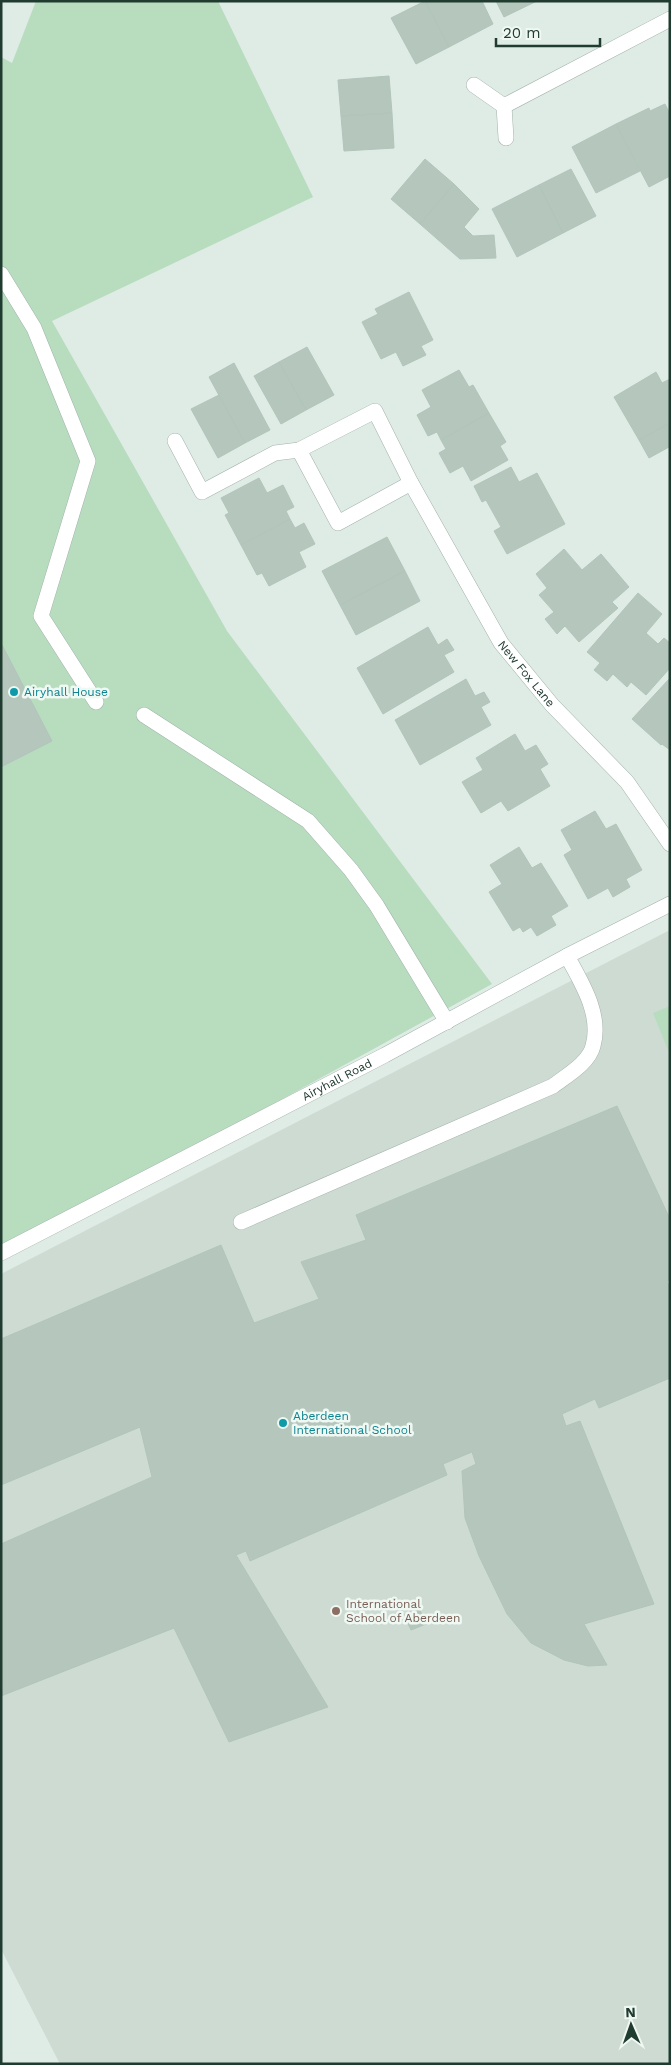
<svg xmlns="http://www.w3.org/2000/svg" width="671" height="2065" font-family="'Work Sans',sans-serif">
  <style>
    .built { fill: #cddbd3 }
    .green { fill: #b7ddbe }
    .building { fill: #b5c6bd; stroke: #b2c5bb }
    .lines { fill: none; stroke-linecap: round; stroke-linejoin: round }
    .service-casing { stroke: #a2b3ab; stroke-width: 16 }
    .minor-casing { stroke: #a2b3ab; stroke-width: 16 }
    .service { stroke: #fff; stroke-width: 15 }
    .minor { stroke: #fff; stroke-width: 15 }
    .culture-dot { fill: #0f9aa8; stroke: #f0f8f3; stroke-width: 2 }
    .education-dot { fill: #8d6e63; stroke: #f0f8f3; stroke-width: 2 }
    .labels { text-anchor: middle; stroke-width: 5; stroke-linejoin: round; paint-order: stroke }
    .street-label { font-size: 12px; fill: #203c31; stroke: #f0f8f3 }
    .culture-label { font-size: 12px; fill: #0d838f; stroke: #f0f8f3; text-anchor: start }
    .education-label { font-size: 12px; fill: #785e54; stroke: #f0f8f3; text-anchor: start }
  </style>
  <rect width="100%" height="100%" fill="#dfebe5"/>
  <path class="built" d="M670,930V2064H60L1,1949V1274Z"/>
  <path class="green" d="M36,1H218L313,197L52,321L227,631L492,984L1,1253V57L12,63Z
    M670,1006V1055L653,1013Z"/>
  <path class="building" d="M425,1H482L493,24L449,47Z
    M425,1L449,47L416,64L391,18Z
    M496,1H537L504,17Z
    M389,76L392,113L341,116L338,80Z
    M665,104L670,114V176L649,187L616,124L649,108L650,111Z
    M392,113L394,148L344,151L341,116Z
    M616,124L640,171L596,193L572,147Z
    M425,159L454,184L420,224L391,199Z
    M571,169L596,216L563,233L539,185Z
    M454,184L479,209L464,227L473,236L494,235L496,258L460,259L420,224Z
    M539,185L563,233L517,257L492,209Z
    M409,292L433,340L421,346L426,355L403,366L396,352L381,359L362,322L378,314L375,309Z
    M307,347L334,395L306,410L279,362Z
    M279,362L306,410L281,424L254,376Z
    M234,363L270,430L245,443L209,377Z
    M459,370L469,387L473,385L489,413L441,440L437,432L428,436L417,415L431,407L422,390Z
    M656,372L662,383L670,379V423L639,440L614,397Z
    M219,395L245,443L218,458L191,409Z
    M489,413L506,442L500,446L508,460L471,481L463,466L450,473L439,453L446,449L441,440Z
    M670,423V449L669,447L649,458L639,440Z
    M511,467L519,482L537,473L565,524L507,554L494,531L501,527L486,500L482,502L474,486Z
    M259,478L267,493L283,485L294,507L286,511L290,519L241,545L225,515L229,513L221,498Z
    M290,519L295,528L304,523L315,544L299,552L306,567L269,586L262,573L257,575L241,545Z
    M387,537L405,571L340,605L322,571Z
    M564,549L582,570L601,554L629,587L612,602L618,608L579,642L565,626L557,634L545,619L554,612L539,595L547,588L536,574Z
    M405,571L420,601L356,635L340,605Z
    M638,593L662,614L646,633L658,644L664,638L670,643V668L646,695L631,682L627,687L613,674L607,681L594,670L600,663L587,652Z
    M428,627L438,645L447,639L454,650L444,655L454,672L383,714L357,668Z
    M1,643L52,741L1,767Z
    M670,678V750L662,744L661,745L632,719Z
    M466,679L475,696L484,692L490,702L481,707L491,725L420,765L395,720Z
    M515,734L525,751L536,745L548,764L540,769L550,786L508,811L501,801L481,813L462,782L483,770L476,758Z
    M595,811L606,829L616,824L642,870L626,879L630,887L613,897L608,888L588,899L564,855L572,850L561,830Z
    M519,847L532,868L541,863L568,906L551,916L556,925L537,936L531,927L523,932L520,927L513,931L489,892L502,884L490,865Z
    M617,1106L670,1219V1280L667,1281L670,1288V1378L599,1408L595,1399L562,1414L566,1426L580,1421L654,1604L584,1624L607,1665L588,1666L564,1660L531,1643L507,1614L479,1556L465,1518L462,1471L476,1464L472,1452L443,1464L447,1475L250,1561L246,1551L236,1555L328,1707L229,1742L174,1628L1,1696V1544L152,1477L140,1427L1,1485V1339L221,1245L254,1323L319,1299L301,1262L366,1240L356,1215Z
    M419,1608L426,1624L411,1630L404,1615Z"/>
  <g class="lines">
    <g class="service-casing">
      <path id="service" d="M1,274L34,328L88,461L41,616L96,702
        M144,715L308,821L351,870L377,906L447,1022
        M241,1222L553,1086C566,1076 589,1063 593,1046C602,1014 581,982 567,956"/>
    </g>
    <g class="minor-casing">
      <g id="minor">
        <path d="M474,85L504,106L670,19"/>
        <path d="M504,106L506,138"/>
        <path id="s1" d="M175,441L202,492L275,453L299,450L375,411L411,483L501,643L552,705L627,782L670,844"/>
        <path d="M299,450L338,523L411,483"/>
        <path id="s2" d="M1,1253L385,1055L567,956L670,904"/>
      </g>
    </g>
    <use href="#service" class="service"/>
    <use href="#minor" class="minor"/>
  </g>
  <g class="culture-dot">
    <circle cx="14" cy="692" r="5"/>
    <circle cx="283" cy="1423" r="5"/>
  </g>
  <circle class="education-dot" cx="336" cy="1611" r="5"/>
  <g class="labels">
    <g class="street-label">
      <text dy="4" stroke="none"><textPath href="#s1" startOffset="554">New Fox Lane</textPath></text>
      <text dy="4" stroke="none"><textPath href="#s2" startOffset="378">Airyhall Road</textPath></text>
    </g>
    <g class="culture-label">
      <text x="24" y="696">Airyhall House</text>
      <text x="293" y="1420">Aberdeen<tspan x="293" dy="14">International School</tspan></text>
    </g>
    <g class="education-label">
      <text x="346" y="1608">International<tspan x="346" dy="14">School of Aberdeen</tspan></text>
    </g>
  </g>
  <rect width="671" height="2065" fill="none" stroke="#203c31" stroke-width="5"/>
  <g transform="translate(631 2025) rotate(358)" stroke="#f0f8f3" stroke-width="4" paint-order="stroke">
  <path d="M0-4L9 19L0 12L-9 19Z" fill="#203c31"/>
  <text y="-8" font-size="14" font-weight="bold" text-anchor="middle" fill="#203c31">N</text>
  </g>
  <path d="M496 38v8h104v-8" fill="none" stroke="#203c31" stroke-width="2.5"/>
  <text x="503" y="38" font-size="15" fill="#203c31" stroke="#f0f8f3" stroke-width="4" paint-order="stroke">20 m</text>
</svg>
